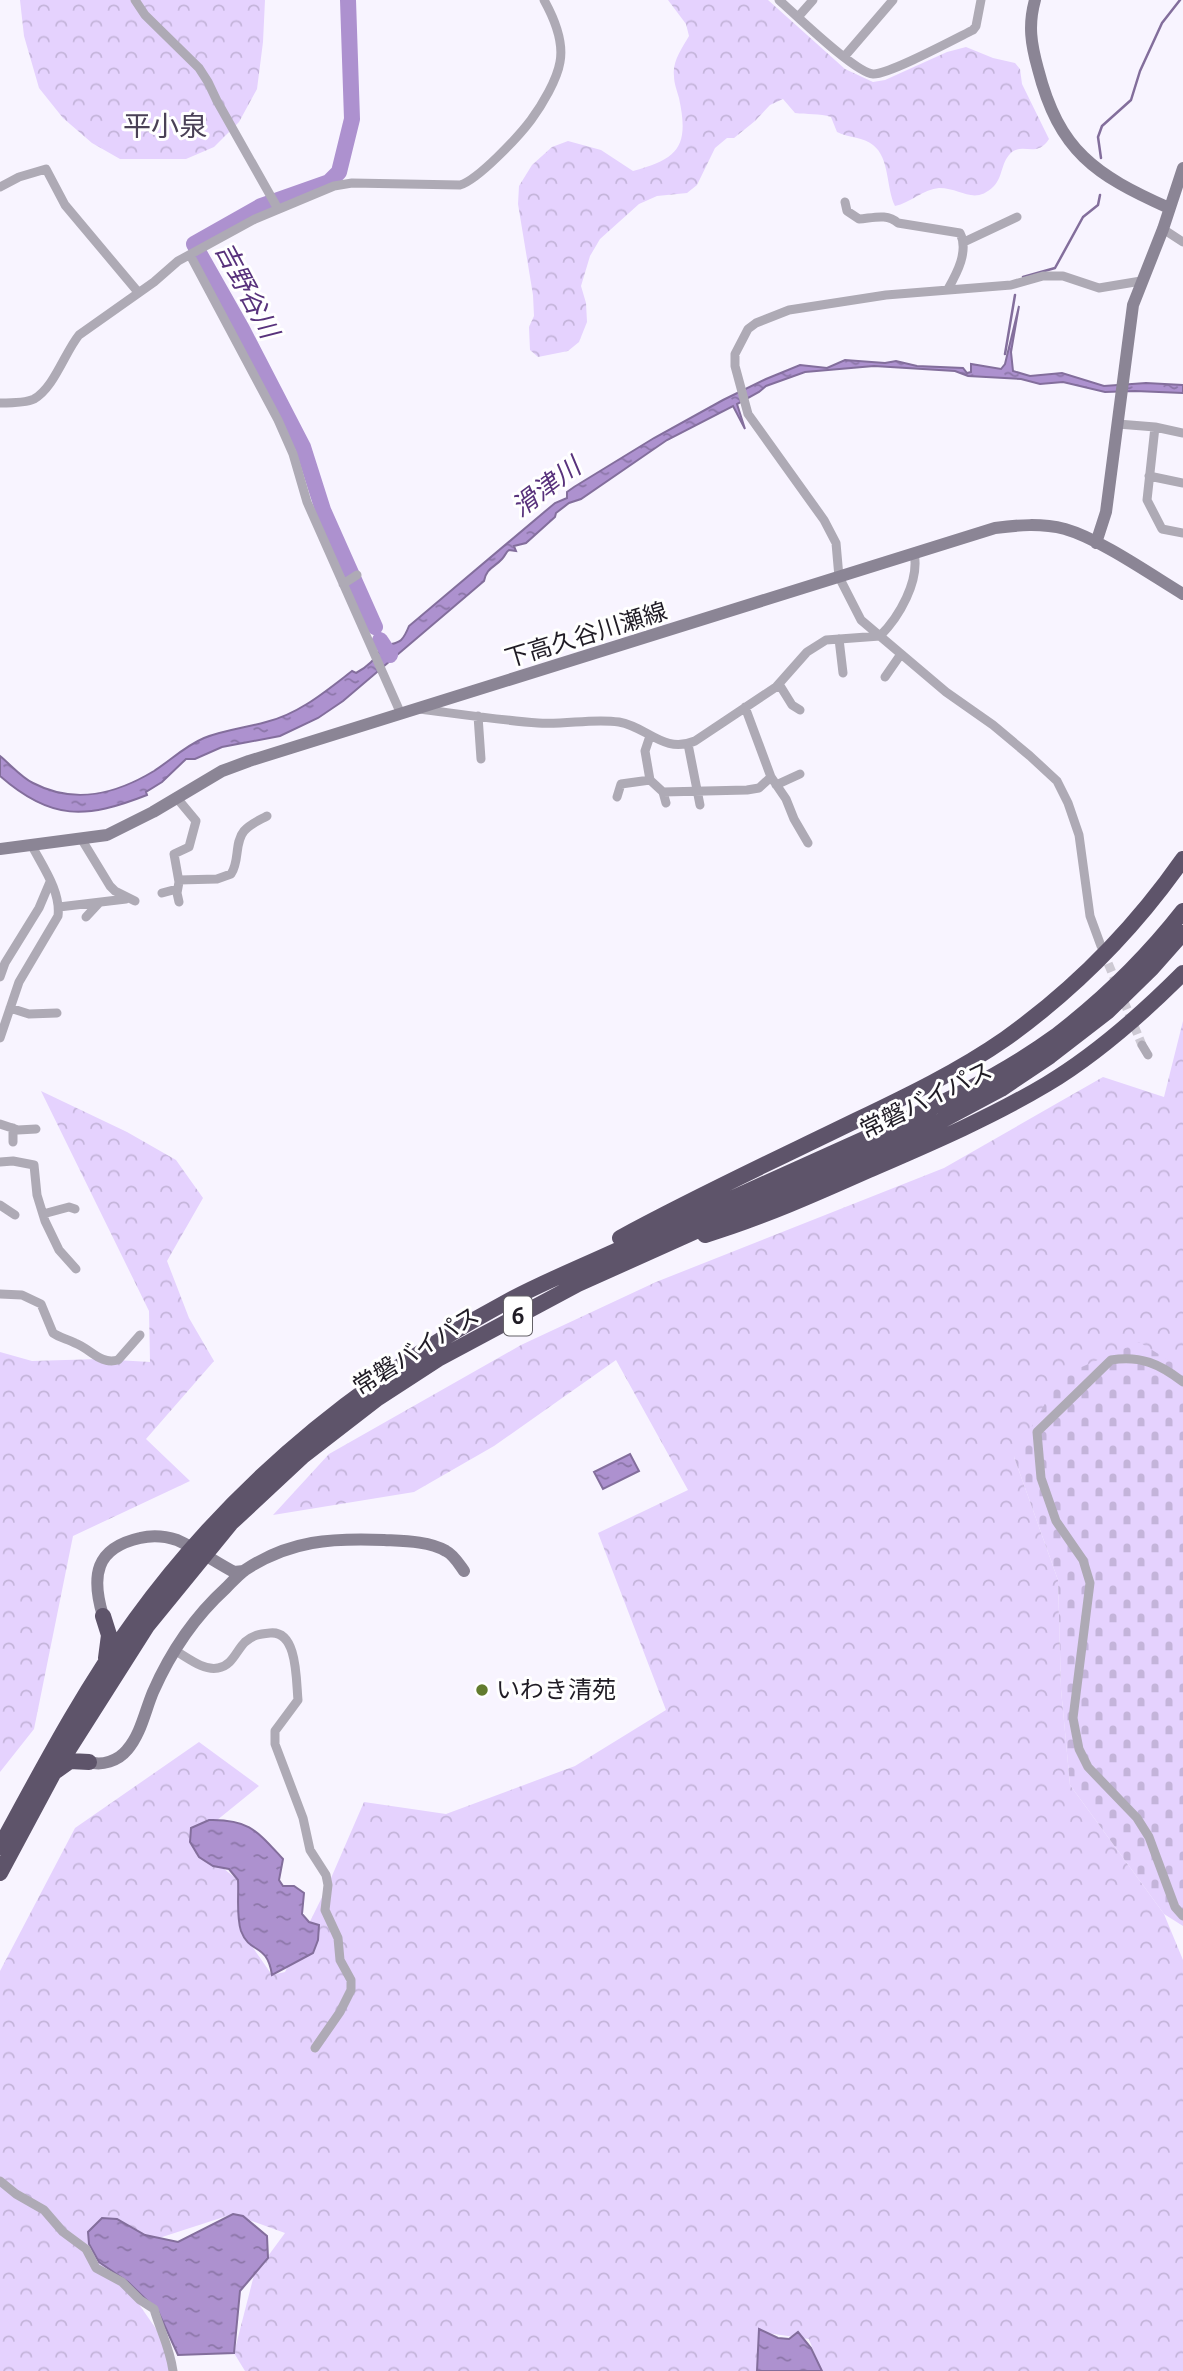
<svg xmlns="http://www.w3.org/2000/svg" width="1183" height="2371" font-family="Ubuntu,'Noto Sans JP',sans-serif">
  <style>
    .forest { fill: url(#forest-crowns) }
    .cemetery { fill: url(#cemetery-stones) }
    .water { fill: url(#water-ripples); stroke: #836e9c; stroke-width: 2 }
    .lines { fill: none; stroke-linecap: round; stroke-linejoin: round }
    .stream { stroke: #836e9c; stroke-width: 2.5 }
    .river { stroke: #ad91cf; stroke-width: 16 }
    .street-tunnel { stroke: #cdc9d3; stroke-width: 9; stroke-dasharray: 9 4.5; stroke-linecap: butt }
    .street { stroke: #aeaab5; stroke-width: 9 }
    .secondary { stroke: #8b8595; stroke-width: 12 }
    .highway { stroke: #5e546a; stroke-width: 16 }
    .poi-dot { fill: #627b2e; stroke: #fff; stroke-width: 2.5 }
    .labels { text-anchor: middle; stroke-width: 6; stroke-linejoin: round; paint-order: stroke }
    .shield { fill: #fff; stroke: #636066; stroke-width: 2 }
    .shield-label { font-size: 23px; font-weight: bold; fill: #201c25 }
    .street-label { font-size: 24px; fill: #201c25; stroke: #fff }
    .poi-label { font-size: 24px; fill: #201c25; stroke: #fff; text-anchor: start }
    .water-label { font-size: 26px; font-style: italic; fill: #58327c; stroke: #fff }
    .quarter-label { font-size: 28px; fill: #4a4156; stroke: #fff }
  </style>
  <defs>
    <pattern id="forest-crowns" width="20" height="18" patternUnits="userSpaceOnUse" patternTransform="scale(1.75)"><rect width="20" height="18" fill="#e5d2fe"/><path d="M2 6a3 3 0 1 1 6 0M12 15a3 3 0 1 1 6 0" fill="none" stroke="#c4b4da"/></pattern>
    <pattern id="cemetery-stones" width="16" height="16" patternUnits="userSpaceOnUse" patternTransform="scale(1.75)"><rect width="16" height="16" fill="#e5d2fe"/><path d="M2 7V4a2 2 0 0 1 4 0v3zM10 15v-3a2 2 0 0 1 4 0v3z" fill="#c4b4da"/></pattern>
    <pattern id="water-ripples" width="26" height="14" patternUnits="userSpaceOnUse" patternTransform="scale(1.75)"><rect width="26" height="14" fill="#ad91cf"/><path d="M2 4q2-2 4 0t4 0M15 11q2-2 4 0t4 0" fill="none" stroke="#8c76a8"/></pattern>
  </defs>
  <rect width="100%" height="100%" fill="#f8f4ff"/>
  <path class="forest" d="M20,0H265L263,42L257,89L239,122L214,147L186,159H120L92,143L63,118L39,88L24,36Z
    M668,0H768L845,69L873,82L885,80L947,52L966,47L993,58L1015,63L1020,69L1022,84L1049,139C1037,158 1024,143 1012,152C1001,161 1003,177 994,186C974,206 962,188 939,188C924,189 910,203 895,206C886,188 890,158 873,145C864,137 849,138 837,132L831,117C820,113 806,115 795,113L783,99L770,105L755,121L734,138H727L715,148L697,185L687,193L657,196L639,204L600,239L590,256L581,286L586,303L587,322L579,342L568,351L538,357L530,350L529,327L534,316L533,295L518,204L519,186L532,165L552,147L568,141L601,150L633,171C680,159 689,145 679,98C677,91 674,83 674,76C672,62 682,48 689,36L686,24Z
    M1183,1021V1381L1014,1457L1058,1580L1061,1689L1070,1785L1164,1914L1183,1960V2371H821L809,2339L767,2333L760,2371H245L234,2353L254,2275L285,2233L233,2214L156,2239L98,2221L89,2244L127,2287L170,2349L175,2371H0V1971L75,1828L199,1742L259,1786L190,1842L238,1880L242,1932L272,1975L285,1972L328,1885L364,1802L446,1814L575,1766L666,1710L598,1533L688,1490L616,1360L494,1446L414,1492L273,1515L329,1454L521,1345L656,1282L944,1168L1103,1077L1164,1097Z
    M41,1091L127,1132L176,1160L203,1198L167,1261L189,1318L214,1361L146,1439L190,1481L73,1536L34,1729L0,1772V1352L32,1361L99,1359L150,1362L149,1311Z"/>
  <path class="cemetery" d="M1139,1342L1183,1369V1926L1164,1914L1070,1785L1061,1689L1058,1580L1014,1457L1061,1376Z"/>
  <path class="water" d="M1019,306L1011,352L1013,371L1030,376L1062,373L1104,386L1146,383L1183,385V393L1135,391L1105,392L1063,382L1040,384L1021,379L968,376L955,371L874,366L805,372L766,386L759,392L737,404L745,429L733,406L667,440L581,499L569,503L556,513L555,517L526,543L514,546L516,551L509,550C506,552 505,556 502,559C495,567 486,568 484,581L343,701L318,718L280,736L222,747L195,759H186L162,782L146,792L147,795C86,819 51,821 0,776V756C11,765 21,777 33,783C75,805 116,794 154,771C171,760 185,746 204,738C224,730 245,728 266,722C299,714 326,691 352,671L356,673C366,668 377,658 382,647C398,641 401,646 409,626L555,503L567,498V492L574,487L654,438L723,400L766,379L800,365L827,368L845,360L885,363L896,361L917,366L963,368L967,373L971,372V364L1001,369L1005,364Z
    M630,1454L639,1471L603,1489L594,1472Z
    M209,1820C249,1819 257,1831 283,1859L279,1880L283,1886H294L304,1893L302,1914L309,1922L319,1925L318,1940L313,1953L272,1975C267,1942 250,1955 241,1931C236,1916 239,1895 238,1880L229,1869L213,1866L199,1857L190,1842L191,1828Z
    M233,2214L243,2216L267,2236L268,2258L240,2291L234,2353L178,2355L158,2311L128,2282L99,2262L89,2244L88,2232L102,2218L117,2219L145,2235L178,2242Z
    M759,2329L778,2338L789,2339L798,2332L811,2348L822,2371H757Z"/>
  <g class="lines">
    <path class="stream" d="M1101,158L1098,137L1102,126L1131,100L1140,71L1162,23L1180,0
      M1023,277L1055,268L1083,217L1098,205L1100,195
      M1005,354L1015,295"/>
    <path class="river" d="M348,0L352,119L339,172L329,182L261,206L194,244L242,329L303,447L323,510L375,627
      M380,640L390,655"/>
    <path class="street-tunnel" d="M1103,951L1142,1045"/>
    <path class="street" d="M135,0L145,15L199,68L208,82L217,101L278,209
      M779,0C795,14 855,73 873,74C888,75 955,39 973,30L976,26L981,0
      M798,17L813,0
      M844,57L893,0
      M0,187L19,177L46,169L65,205L138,292
      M845,202L847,211L859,219C873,218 887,213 898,223L960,233C969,251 957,273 948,289
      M1163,229L1183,242
      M964,242L1017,217
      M190,255L278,420L293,454L307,502L401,714
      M0,403C9,403 26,403 34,399C54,388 65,352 79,335L154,282L178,261L255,219L334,186L352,183L460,185C478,180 519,136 531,120C542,105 557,80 560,62C564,41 554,18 544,0
      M1118,424L1155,427L1147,500L1162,529L1183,533
      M1155,427L1183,433
      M1149,476L1183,483
      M343,584L357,575
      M839,639L843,673
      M885,677L901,654
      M779,684L792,705L800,710
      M745,707L771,777L786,799L794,819L808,843
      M420,709C459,714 499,720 538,723C566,725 592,718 619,722C648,727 663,754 695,741L776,687L807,652L826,640L880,636C899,617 920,581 914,553
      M478,716L481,759
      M650,736L645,751L650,780L663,792L747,790L759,788L771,777
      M688,744L700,805
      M776,785L800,774
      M663,792L666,803
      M176,797L196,821L189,847L174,854L179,882L177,893L179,902
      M617,797L621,784L650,780
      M82,840L110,886L115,891L135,901
      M179,880L217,879L231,874C240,861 234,843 244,831C250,824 260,820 267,816
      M162,893L177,889
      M59,907L126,899
      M86,917L99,903
      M1101,946L1090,916L1079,835L1068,803L1057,781L1030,756L993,725L946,692L861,620L839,577L836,543L824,520L748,414L735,366V354L748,329L756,323L789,310L886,295L1011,285L1043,276H1063L1099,288L1141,281
      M0,977L5,963L39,908L50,882
      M10,1008L29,1014L57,1013
      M0,1038L19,982L58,916C61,892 43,867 32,846
      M1142,1045L1148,1055
      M0,1124L18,1130L36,1129
      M13,1142V1128
      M0,1162L13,1161L34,1165L37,1195L45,1221L59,1250L76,1269
      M0,1205L15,1215
      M43,1214L69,1207L75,1209
      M0,1294L22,1295L41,1304L53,1333C60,1338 68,1339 75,1343C91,1349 100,1365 118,1360L140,1335
      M1183,1382C1160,1364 1140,1355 1111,1360L1037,1432L1041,1478L1056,1521L1083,1560L1090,1583L1073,1718L1079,1749L1088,1767L1137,1818L1149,1837L1175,1907L1183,1916
      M174,1650C187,1657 203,1671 218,1668C232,1666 236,1651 245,1642C253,1635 259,1634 270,1633C298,1630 296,1681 298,1700L275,1731V1744L303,1818L310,1850L326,1875L328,1885L325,1910L338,1938L340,1960L351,1980V1990L340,2012L315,2048
      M0,2181L16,2194L44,2210L63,2232L86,2249L96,2268L122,2282L140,2300L154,2309C160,2330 170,2348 173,2371"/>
    <path class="secondary" d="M1035,0C1028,25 1031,44 1038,69C1059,151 1095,175 1169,208
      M1096,543L1106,512L1133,305L1163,229L1183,168
      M0,849L107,835L153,812L222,771L249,761L995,528C1018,525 1041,523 1065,529C1100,539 1150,574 1183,594
      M103,1616C91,1576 95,1548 140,1538C152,1535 165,1536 177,1540C197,1549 215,1562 234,1572L244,1571
      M89,1762C102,1766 118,1761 127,1750C141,1734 145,1711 153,1692C171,1651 193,1618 226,1588C232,1582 238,1575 245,1570C290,1540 332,1538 384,1540C403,1541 429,1541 446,1551C454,1555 459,1564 464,1571"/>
    <path class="highway" d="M705,1235C761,1218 815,1194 869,1170C929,1144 990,1118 1047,1084C1097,1054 1141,1015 1183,973
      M620,1238C697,1196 777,1159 857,1120C907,1096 959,1071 1005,1039C1075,989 1134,929 1183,859
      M103,1616L109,1635L106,1658
      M56,1771L70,1761L89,1762
      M0,1847C42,1770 83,1691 135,1620C234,1483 362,1379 510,1300C542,1283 576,1269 609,1254C694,1215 779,1178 864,1139C930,1109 997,1079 1056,1036C1103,1000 1147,957 1183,911
      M0,1873L53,1774L147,1626L231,1523L303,1456L378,1398L438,1359L578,1284L941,1121L1001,1089L1050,1056L1107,1012L1152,968L1183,933"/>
  </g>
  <circle class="poi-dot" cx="482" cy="1690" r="7"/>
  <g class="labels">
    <rect class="shield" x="504" y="1296.5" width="28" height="39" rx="5"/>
    <g class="shield-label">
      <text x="518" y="1324">6</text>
    </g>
    <g class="street-label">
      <text transform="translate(586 635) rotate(-17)" y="8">下高久谷川瀬線</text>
      <text transform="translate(926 1100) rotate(-26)" y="8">常磐バイパス</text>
      <text transform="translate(416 1351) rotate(-32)" y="8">常磐バイパス</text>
    </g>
    <g class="poi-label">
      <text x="496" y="1698">いわき清苑</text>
    </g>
    <g class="water-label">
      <text transform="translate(247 290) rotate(62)" y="9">吉野谷川</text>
      <text transform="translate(546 487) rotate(-37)" y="9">滑津川</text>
    </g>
    <g class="quarter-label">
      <text x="165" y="136">平小泉</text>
    </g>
  </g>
</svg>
